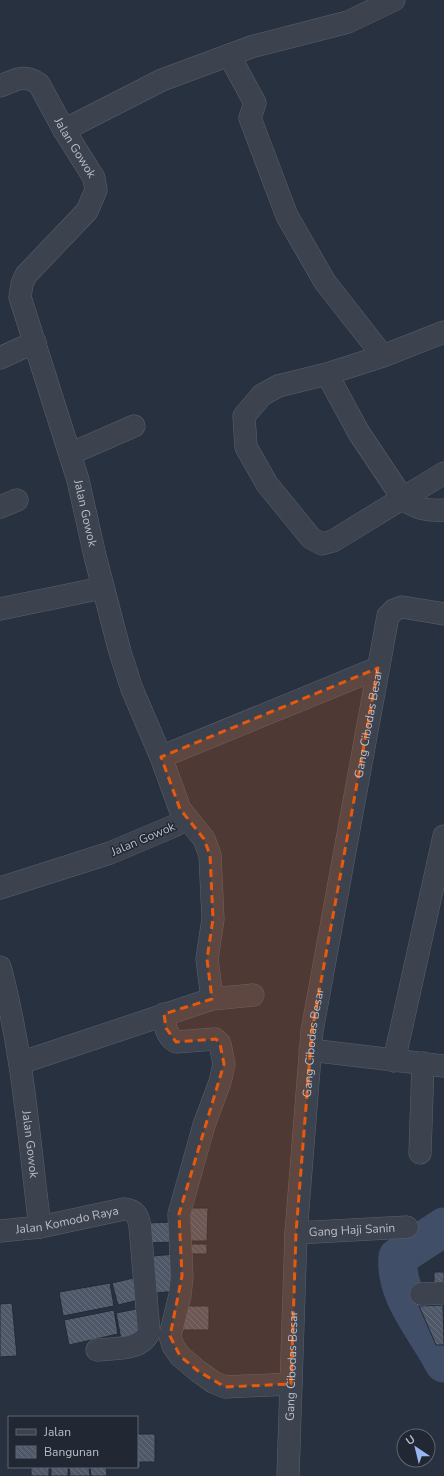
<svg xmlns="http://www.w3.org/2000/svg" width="444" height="1476" font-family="'Nunito Sans',sans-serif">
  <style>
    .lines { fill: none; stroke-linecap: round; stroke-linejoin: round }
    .river { stroke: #404e67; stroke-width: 39 }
    .building { fill: url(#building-back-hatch); stroke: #232a36 }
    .minor-casing { stroke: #5a616d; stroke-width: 23 }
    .minor { stroke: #3c434f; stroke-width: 22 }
    .marked { fill: #e8590c; fill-opacity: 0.2; stroke: #e8590c; stroke-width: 3; stroke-dasharray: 8 5; stroke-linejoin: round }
    .labels { text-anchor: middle; stroke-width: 3; stroke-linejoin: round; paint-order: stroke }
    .street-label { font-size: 12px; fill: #b9bfca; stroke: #212834 }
  </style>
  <defs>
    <pattern id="building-back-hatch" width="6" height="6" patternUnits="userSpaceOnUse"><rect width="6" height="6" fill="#4f5868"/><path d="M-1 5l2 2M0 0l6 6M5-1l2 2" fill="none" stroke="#666e7c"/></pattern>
  </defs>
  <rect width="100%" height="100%" fill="#28313f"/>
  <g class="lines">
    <path class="river" d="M444,1227L398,1257C394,1295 428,1331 444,1363"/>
  </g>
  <path class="building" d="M185,1208H208L207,1241H184Z
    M174,1222L175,1242L147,1243V1223Z
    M190,1244H207V1254H190Z
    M176,1254L178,1291L155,1293L152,1256Z
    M434,1272H444V1290L434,1289Z
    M133,1278L139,1300L118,1305L112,1283Z
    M110,1283L114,1306L63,1316L59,1292Z
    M12,1303L17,1356L0,1357V1304Z
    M443,1305L444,1345H436L419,1306Z
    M181,1306H209V1330H180Z
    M136,1309L141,1334L121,1339L116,1313Z
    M114,1310L118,1334L69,1345L64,1320Z
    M137,1434H155V1462H140V1468H122L137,1467Z
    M31,1467H49V1476H31Z
    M51,1467H68V1476H51Z
    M69,1467H89L90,1476H70Z
    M90,1467H106L107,1476H91Z"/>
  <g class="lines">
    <g class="minor-casing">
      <g id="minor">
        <path d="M229,55L255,103L250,118L287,216L325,282L383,356"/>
        <path id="s1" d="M0,86C16,80 24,73 39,84L64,130L94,178L96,190L87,211L26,275L22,284L20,297L78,480L95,556L120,652L132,689L161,757L180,809L187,818L174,826L110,853L0,888"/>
        <path d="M64,130L162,80L251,47L348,22L394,0"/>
        <path d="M444,332L383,356L327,374L278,386L262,395L244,416L246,447L267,484L311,538L322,544L333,541L444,473"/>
        <path d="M0,358L35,342"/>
        <path d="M327,374L359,433L403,499C416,509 428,511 444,510"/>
        <path d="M70,454L134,426"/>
        <path d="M0,507L17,500"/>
        <path d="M0,609L102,588"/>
        <path d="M161,757L378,668"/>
        <path d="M187,818L204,839L210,855L213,919L207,959L212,999"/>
        <path id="s2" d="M0,967C23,1052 29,1140 40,1227"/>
        <path d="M164,1014C165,1026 166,1036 176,1042L215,1039L220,1044L224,1064L220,1082L204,1125L179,1214L182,1276L180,1295L170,1336L173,1346L180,1356L198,1371L213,1382L225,1387L291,1384"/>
        <path d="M310,1050L444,1066"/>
        <path d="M394,1061L444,836"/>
        <path d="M20,1063L212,999L253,995"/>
        <path d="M420,1153L423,1063"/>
        <path id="s3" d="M0,1231L40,1227L124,1209C135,1210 138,1215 140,1226L149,1332C142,1351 114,1348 97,1350"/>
        <path id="s4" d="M296,1233L407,1227"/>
        <path d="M421,1294L444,1293"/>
        <path id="s5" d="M288,1476L296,1233L312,1031L388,616L394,610L402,607L444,614"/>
      </g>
    </g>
    <use href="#minor" class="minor"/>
  </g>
  <path class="marked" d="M378,668L312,1031L296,1233L291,1384L225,1387L198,1371L180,1356L170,1336L182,1276L179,1214L224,1064L220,1044L216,1039L176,1042L166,1028L164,1014L212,999L207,959L213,919L210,855L204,839L180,809L161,757Z"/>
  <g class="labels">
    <g class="street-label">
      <text dy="4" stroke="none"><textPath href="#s1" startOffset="115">Jalan Gowok</textPath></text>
      <text dy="4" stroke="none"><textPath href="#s1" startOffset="523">Jalan Gowok</textPath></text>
      <text dy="4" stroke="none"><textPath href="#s5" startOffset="758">Gang Cibodas Besar</textPath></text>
      <text transform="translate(143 839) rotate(-23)" y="4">Jalan Gowok</text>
      <text dy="4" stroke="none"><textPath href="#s5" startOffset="434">Gang Cibodas Besar</textPath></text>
      <text dy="4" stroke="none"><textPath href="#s2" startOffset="180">Jalan Gowok</textPath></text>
      <text dy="4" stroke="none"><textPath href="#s3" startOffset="68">Jalan Komodo Raya</textPath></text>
      <text dy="4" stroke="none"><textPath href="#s4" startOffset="56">Gang Haji Sanin</textPath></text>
      <text dy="4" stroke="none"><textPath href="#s5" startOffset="110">Gang Cibodas Besar</textPath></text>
    </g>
  </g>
  <rect x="8" y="1416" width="130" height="52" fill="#212834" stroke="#5e6470"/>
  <rect x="16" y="1429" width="20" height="6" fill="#3c434f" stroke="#5e6470"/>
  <text x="44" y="1436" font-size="12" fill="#b9bfca">Jalan</text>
  <rect x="16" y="1446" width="20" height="12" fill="url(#building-back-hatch)" stroke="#5e6470"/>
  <text x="44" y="1456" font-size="12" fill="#b9bfca">Bangunan</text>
  <g transform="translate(416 1448) rotate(325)"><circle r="19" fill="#212834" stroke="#5e6470"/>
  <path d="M0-3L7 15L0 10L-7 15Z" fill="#98b6ef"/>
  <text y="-6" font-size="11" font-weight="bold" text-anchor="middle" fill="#b9bfca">U</text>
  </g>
</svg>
